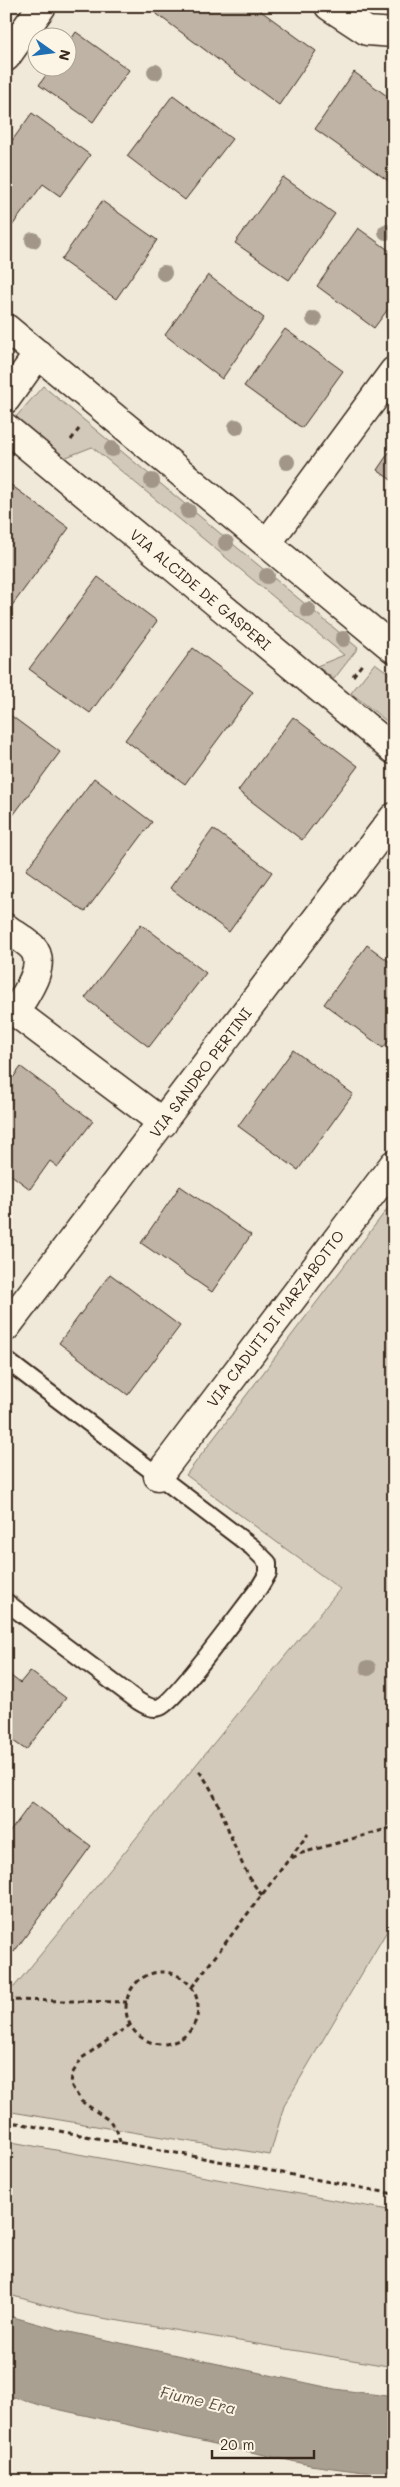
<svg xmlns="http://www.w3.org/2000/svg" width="400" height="2487" font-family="Mali,sans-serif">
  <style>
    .green { fill: #d2c9ba; stroke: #867a6c }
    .water { fill: #aaa091; stroke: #7e7163 }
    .building { fill: #beb3a4; stroke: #3b2a1e }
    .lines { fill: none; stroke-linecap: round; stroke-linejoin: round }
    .lane-casing { stroke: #3b2a1e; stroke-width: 20 }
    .street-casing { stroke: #3b2a1e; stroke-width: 31 }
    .secondary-casing { stroke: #3b2a1e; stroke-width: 31 }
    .path { stroke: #3b2a1e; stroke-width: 3; stroke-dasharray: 5 4; stroke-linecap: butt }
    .lane { stroke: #fcf5e5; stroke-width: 16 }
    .street { stroke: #fcf5e5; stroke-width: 28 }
    .secondary { stroke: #fcf5e5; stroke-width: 28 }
    .tree { fill: #a19688 }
    .labels { text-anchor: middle; stroke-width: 4; stroke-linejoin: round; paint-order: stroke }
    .street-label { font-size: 15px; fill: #3b2a1e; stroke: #fcf5e5 }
    .water-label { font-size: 16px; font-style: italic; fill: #625346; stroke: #fcf5e5 }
  </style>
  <rect width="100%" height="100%" fill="#f0e9d9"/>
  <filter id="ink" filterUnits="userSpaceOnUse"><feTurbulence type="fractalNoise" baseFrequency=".02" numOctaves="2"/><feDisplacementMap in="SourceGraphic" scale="10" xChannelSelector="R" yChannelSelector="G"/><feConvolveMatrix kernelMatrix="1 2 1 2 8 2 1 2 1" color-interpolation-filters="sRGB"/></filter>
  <g filter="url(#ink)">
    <path class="green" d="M43,386L358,648L334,679L317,666L344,655L92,447L64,458L15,418Z
      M375,663L394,677V714L389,723L351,693Z
      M394,1200V1919L284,2106L270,2155L6,2111V1986L14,1987L340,1589L186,1475Z
      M6,2141L394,2211V2367L78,2314L6,2294Z"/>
    <path class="water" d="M6,2315L60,2330L335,2389L394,2397V2476L310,2465L43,2406L6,2395Z"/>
    <path class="building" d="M146,6H254L316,51L279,105Z
      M76,32L129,70L93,122L39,85L51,68H68V44Z
      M354,72L394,101V185L315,129Z
      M173,95L232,139L185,200L127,156Z
      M32,113L90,155L60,196L43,184L9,230L6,228V149Z
      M283,177L335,214L289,280L235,243Z
      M102,201L157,240L116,299L61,260Z
      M358,228L394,254V301L374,328L317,286Z
      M208,275L264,318L222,379L165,335Z
      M285,329L343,371L302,428L244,386Z
      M394,445V482L377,470Z
      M11,485L69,528L11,607L6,604V492Z
      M98,577L157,621L90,713L29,669Z
      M193,648L253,692L185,784L125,740Z
      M6,712L60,752L6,825Z
      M293,717L358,766L302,840L238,791Z
      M94,778L152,822L85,912L26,870Z
      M213,829L272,872L229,932L170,888Z
      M141,924L206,973L149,1047L85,998Z
      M367,945L394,965V1034L383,1048L324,1004Z
      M293,1050L353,1094L298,1170L238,1126Z
      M21,1067L93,1121L58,1167L50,1161L30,1189L6,1171V1087Z
      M180,1186L251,1235L212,1292L141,1243Z
      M110,1274L180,1326L128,1395L59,1343Z
      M30,1671L66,1698L26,1750L6,1736V1672L20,1683Z
      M32,1802L91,1846L14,1952L6,1946V1837Z"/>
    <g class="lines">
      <g class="lane-casing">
        <path id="lane" d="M6,1360L252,1547L268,1563V1573L259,1588C243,1608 176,1701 160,1707C152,1710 145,1705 138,1701L6,1602"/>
      </g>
      <g class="street-casing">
        <path id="street" d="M329,6L367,31L394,33
          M6,57L42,6
          M6,399L38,354
          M6,428L394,750
          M268,542L394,371
          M6,928C14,934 25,940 32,947C49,965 24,996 15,1012L163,1123
          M6,1327L394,817
          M158,1476L394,1164"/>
      </g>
      <g class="secondary-casing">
        <path id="secondary" d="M6,328L394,649"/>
      </g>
      <path class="path" d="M71,440L79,429
        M353,676L363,663
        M199,1771C228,1808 231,1859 262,1895
        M292,1858L302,1853L394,1827
        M126 2008a36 36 0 1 1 72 0a36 36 0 1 1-72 0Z
        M192,1987L308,1834
        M6,2000L127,2002
        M6,2121L394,2194
        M120,2142L117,2131L110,2121L81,2101L71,2085L72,2074L82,2058L130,2025"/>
      <use href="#lane" class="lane"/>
      <use href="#street" class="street"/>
      <use href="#secondary" class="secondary"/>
    </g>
    <g class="tree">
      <circle cx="155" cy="72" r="8"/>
      <circle cx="386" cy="232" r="8"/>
      <circle cx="33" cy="240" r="8"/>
      <circle cx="164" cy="273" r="8"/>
      <circle cx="314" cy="319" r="8"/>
      <circle cx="236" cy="427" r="8"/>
      <circle cx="112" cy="449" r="8"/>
      <circle cx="287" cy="462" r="8"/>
      <circle cx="152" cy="481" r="8"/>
      <circle cx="188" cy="511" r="8"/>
      <circle cx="226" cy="543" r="8"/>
      <circle cx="267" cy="576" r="8"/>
      <circle cx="308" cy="610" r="8"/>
      <circle cx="343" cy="639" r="8"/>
      <circle cx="368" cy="1668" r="8"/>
    </g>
  </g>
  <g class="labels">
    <g class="street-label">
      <text transform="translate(200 590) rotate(40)" y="5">VIA ALCIDE DE GASPERI</text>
      <text transform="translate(201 1073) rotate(-53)" y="5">VIA SANDRO PERTINI</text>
      <text transform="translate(276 1319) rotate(-53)" y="5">VIA CADUTI DI MARZABOTTO</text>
    </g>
    <g class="water-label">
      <text transform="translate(198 2400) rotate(13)" y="6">Fiume Era</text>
    </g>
  </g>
  <rect width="400" height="2487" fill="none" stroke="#fcf5e5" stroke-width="25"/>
  <rect x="12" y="12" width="375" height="2462" fill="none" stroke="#3b2a1e" stroke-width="2" filter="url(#ink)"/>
  <g transform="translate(52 52) rotate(104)"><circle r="24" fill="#fcf5e5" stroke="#afa495"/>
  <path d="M0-4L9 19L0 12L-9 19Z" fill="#1f6fb2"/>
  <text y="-8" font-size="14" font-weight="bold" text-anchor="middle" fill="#3b2a1e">N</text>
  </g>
  <path d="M212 2450v8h102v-8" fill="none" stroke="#3b2a1e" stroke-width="2.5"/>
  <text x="220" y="2450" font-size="15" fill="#3b2a1e" stroke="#fcf5e5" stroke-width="4" paint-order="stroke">20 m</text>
</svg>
